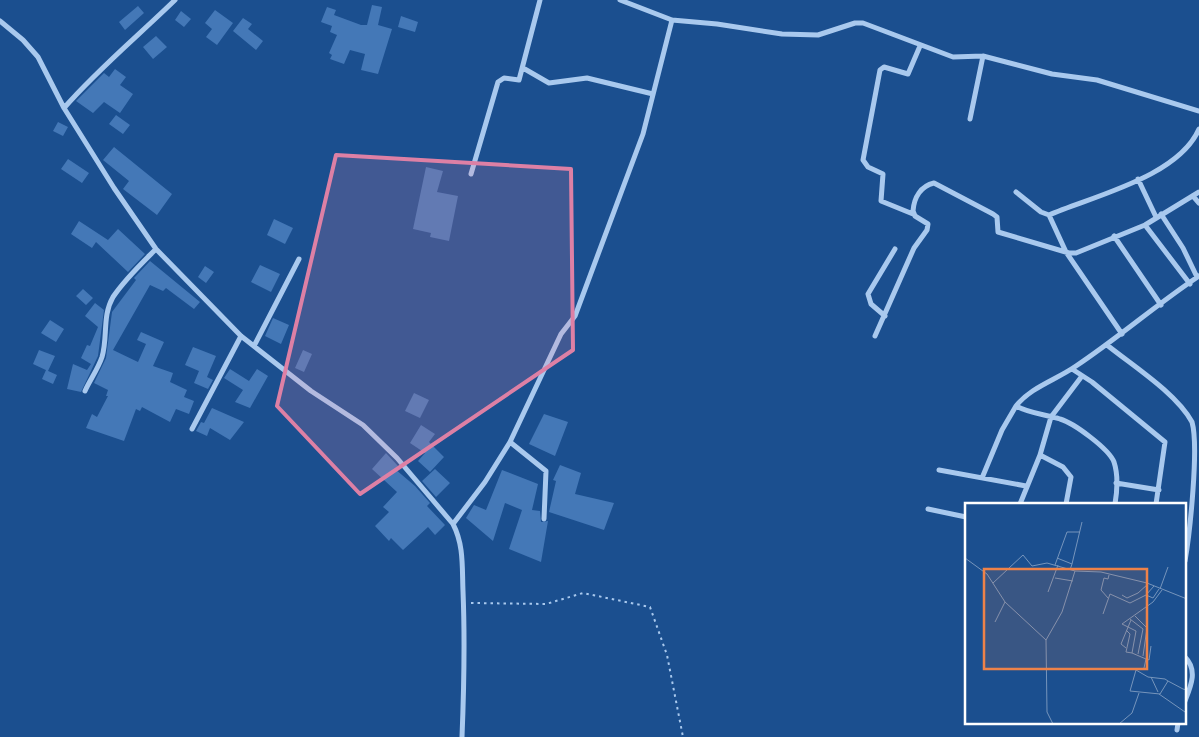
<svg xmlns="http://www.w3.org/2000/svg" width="1199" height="737" font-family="'Archivo Narrow',sans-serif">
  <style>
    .building { fill: #4478b7 }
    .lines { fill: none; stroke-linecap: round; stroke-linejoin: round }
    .path { stroke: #a9c9ee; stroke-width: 2; stroke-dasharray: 2.5 4; stroke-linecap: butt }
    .minor { stroke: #a9c9ee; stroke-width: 5 }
    .marked { fill: #dd80a5; fill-opacity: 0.2; stroke: #dd80a5; stroke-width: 4; stroke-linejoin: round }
    .inset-road { fill: none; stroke: #7695bc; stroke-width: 1 }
    .view { fill: #ee8249; fill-opacity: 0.15; stroke: #ee8249; stroke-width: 2.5 }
    .inset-edge { fill: none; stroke: #fff; stroke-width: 2.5 }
  </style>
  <rect width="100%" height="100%" fill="#1b4f8f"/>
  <path class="building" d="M372,5L382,7L378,25L392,29L378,74L361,70L365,54L350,50L344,64L330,59L332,55L329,53L337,35L330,32L332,26L321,22L327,7L336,10L334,15L361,25H367Z
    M138,6L144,13L125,30L119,22Z
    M215,10L233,23L217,45L206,37L212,29L205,23Z
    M181,11L191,19L184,27L175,20Z
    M401,16L418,22L415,32L398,27Z
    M243,18L252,24L248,29L263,41L256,50L233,31Z
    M156,36L167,47L153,59L143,47Z
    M115,69L126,77L120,85L133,94L120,113L104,102L93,113L76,101L104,73L109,77Z
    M116,115L130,125L123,134L109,124Z
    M58,122L68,127L63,136L53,131Z
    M114,147L172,194L157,215L123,189L129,181L103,160Z
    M68,159L89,173L82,183L61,169Z
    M426,167L443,171L437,192L458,196L449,241L430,237L431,233L413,229Z
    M274,219L293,228L285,244L267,235Z
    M79,221L108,240L118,229L145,254L128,272L96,242L92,248L71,234Z
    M150,261L200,302L194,309L166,288L163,291L150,285L113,350L138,362L146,344L137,340L141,332L164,342L153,366L173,373L170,382L187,390L184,397L194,401L189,414L176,409L170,422L142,407L140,411L136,409L124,441L86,428L92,414L97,417L108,396H106L108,390L94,383L106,358L112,312L136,280L134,278Z
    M260,265L280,274L271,292L251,282Z
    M205,266L214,272L206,283L198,277Z
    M83,289L93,298L86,305L76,296Z
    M95,303L104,310L98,356L81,392L67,389L73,364L87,370L91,364L81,358L87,345L90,346L98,327L85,316Z
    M273,318L289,325L281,344L265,336Z
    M50,320L64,329L56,342L41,333Z
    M193,347L216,356L207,377L213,380L208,389L194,383L199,371L185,365Z
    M39,350L55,356L48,371L33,364Z
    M303,350L312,354L304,372L295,368Z
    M230,369L249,381L257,369L268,376L250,408L235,402L243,390L224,378Z
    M46,370L57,375L53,384L42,379Z
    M414,393L429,400L420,418L405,411Z
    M212,408L244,422L230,440L210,428L207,436L196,431L201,422L204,423Z
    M544,414L568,422L555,456L529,444Z
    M421,425L435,434L429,442L444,457L430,472L418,461L425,453L410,443Z
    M386,453L398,466L395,469L415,486L430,503L427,506L445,525L435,535L428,527L403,550L391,538L389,541L375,526L389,512L383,507L397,492L372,469Z
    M560,465L581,473L575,494L614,503L604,530L549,512L556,481L553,480Z
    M435,469L450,483L436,497L422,481Z
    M502,470L538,484L532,510L540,511L541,522L548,521L541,562L509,549L522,510L505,503L493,541L466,518L474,505L486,510Z"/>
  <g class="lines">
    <path class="path" d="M471,603L546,604L583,593L650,607L667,655L683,737"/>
    <path class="minor" d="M620,0L672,20L717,24L782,34L818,35L855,23H863L953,57L983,56L1052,74L1097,80L1199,111
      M0,21L23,40L38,57L64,108L114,188L156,249L241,336L311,391L363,425L397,458L453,524C464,545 462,568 463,591C465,640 464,688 462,737
      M523,68L549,83L587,78L653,94
      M64,108C98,69 138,36 175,0
      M970,119L983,56
      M471,174L498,82L504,78L519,80L540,0
      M1138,179L1156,217
      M1016,192L1041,212L1049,215C1093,196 1178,177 1199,129
      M1193,196L1199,203
      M913,214L881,201L883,174L868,167L863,160L880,70L884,67L908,74L920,46
      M1161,214L1183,248L1197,277
      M1049,215L1066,252L1122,334
      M1145,225L1190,284
      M1114,236L1161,305
      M885,316L871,304L868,294L895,249
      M875,336L914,248L927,230L928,224L915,216L913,211C914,197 921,186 934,183L993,214L997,217L998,232L1069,253H1076L1145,225L1199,192
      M1107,345C1133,366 1176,393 1192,422C1199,446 1190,532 1185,561
      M254,346L299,259
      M1072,369L1092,382L1165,442L1156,504
      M85,391C90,380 98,369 102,357C108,337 102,316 113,297C125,279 141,264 156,249
      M192,429L241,336
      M510,442L546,471L544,519
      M1040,455L1063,467L1071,477L1066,504
      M939,470L1026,486
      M982,478L1002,430L1016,406
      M1116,483L1159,490
      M1020,504L1040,455L1051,417L1082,376
      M1115,504C1117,492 1118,474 1114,462C1109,449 1074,423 1060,419C1045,414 1030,414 1016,406C1031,387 1056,380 1076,366C1118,338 1157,304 1199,276
      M928,509L966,517
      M453,524L485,482L510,442L561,334L575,316L643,134L672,20
      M1185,657C1198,670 1191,686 1185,701
      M1177,730L1178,723"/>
  </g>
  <path class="marked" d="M336,155L571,169L573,350L360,494L277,406Z"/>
  <g transform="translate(965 503)">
    <rect width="221" height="221" fill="#1b4f8f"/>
    <path class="inset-road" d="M0,55L22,71L40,99L81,137L82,209L88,221M92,55L107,61L105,67M107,61L117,19M90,62L102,29H115M90,75L108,78M28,80L58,52L67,63L82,60L110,68L136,69L182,80L222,96M195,86L203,64M83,89L93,62M157,92L162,95L173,90L183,81M181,92L188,95L194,86M143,95L136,87L139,75L143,76L144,72M138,111L145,91L165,100L181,92L189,83M170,113L182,125L178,153M165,116L178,126L173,151M30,119L40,99M161,127L165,131L161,149L167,150M81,137L97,109L110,68M161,145L156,141L166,117M182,156L184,157L186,143M179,165L181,156L167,150L171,128L157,121L188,99L197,87M186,174L193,189M203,178L195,191L165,188L171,167L183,174L200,176L203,178L218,186L222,187M194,191L220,209M154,221L167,210L174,190"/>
    <path class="view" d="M19,66H182V166H19Z"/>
    <rect width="221" height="221" class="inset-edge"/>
  </g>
</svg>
